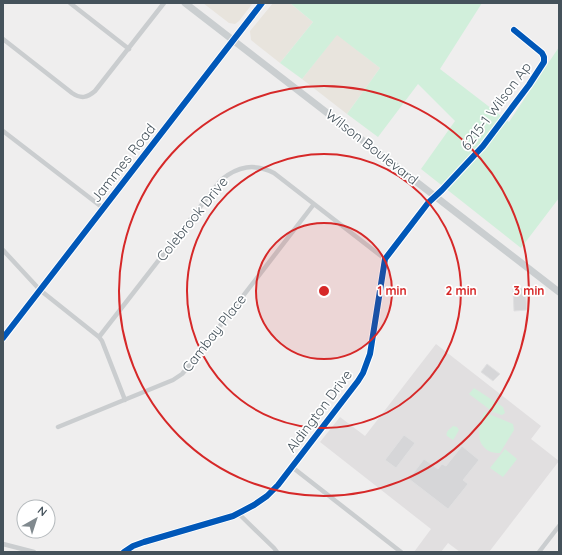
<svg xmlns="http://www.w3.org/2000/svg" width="562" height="555" font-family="Quicksand,sans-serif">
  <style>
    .commercial { fill: #e8e4dd }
    .education { fill: #e1dfe0 }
    .green { fill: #d1efdb }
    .building { fill: #d6d6d8; stroke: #e0e0e1 }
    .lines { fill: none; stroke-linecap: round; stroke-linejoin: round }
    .street { stroke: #cacdcf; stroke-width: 4.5 }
    .secondary { stroke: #caced0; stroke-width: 7 }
    .cycleway-casing { stroke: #fff; stroke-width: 8 }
    .cycleway { stroke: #0057b8; stroke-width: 6 }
    .ring { fill: none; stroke: #d62828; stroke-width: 2 }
    .labels { text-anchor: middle; stroke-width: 3.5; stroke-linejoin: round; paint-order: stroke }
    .street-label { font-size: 14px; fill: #45525b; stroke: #fff }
    .centre { fill: #d62828; stroke: #fff; stroke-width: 2 }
    .ring-label { font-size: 12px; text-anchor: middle; font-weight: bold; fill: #d62828; stroke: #fff; stroke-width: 3.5; stroke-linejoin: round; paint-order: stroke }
  </style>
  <rect width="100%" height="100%" fill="#efeeee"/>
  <path class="commercial" d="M203,3H253L239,21L235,24L229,23Z
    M273,3H290L313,22L280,63L251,40L250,31Z
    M337,34L380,68L347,114L302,79Z"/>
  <path class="education" d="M436,344L541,426L531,439L559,461L489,552H460L448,543L441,552H414L431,529L320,442L340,417L365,436Z"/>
  <path class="green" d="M290,3H482L440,69L509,122L559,47V198L521,248L421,169L455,121L418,84L378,137L347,114L380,68L337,35L302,79L280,63L313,22Z
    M474,388L503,407L505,413L502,415L493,412L469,394Z
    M484,412L513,424L514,430L500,453C492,453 488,452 483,446C475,436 481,423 484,412Z
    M453,426L457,427L459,430L455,437L453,440L447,436C445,432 450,429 453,426Z
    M505,449L517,459L503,477L490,468Z"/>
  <path class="building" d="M525,288L527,310L514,311L513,289Z
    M487,364L500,374L493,381L481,372Z
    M404,435L415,443L396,468L385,460Z
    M462,446L479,460L463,480L468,484L448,509L409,479L424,459L438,469L442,464L446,466Z"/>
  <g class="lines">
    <path class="street" d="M70,3L129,49
      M3,39L72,93C81,99 87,98 95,91L164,3
      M3,131L103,208
      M3,250L40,290L99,337L102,341L125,400
      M99,337L221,180C238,166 254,163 274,173L385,259
      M58,427L173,380L182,374L189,366L314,204
      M292,467L401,552
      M239,514L274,548L277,552
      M3,544L34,552
      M124,552L133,546L144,542L233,516L254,505L267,496L278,485L358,381L363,373L370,354L385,259L428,203L442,190L483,146L529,85L544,62V57L542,53L514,30
      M539,552L559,526"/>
    <path class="secondary" d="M185,3L559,292
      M3,338L262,3"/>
    <g class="cycleway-casing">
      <path id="cycleway" d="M3,338L262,3
        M124,552L133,546L144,542L233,516L254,505L267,496L278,485L358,381L363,373L370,354L385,259L428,203L442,190L483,146L529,85L544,62V57L542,53L514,30"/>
    </g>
    <use href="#cycleway" class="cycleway"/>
  </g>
  <circle cx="324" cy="291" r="68" fill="#d62828" fill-opacity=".12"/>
  <g class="ring">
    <circle cx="324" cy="291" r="68"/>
    <circle cx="324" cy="291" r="137"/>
    <circle cx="324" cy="291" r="205"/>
  </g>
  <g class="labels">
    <g class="street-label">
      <text transform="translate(496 106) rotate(-53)" y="5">6215-1 Wilson Ap</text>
      <text transform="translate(372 147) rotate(38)" y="5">Wilson Boulevard</text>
      <text transform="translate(123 163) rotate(-52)" y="5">Jammes Road</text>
      <text transform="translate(192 219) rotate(-51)" y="5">Colebrook Drive</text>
      <text transform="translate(214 333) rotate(-52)" y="5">Cambay Place</text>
      <text transform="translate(319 411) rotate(-53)" y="5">Aldington Drive</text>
    </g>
  </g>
  <circle cx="324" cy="291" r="6" class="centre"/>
  <g class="ring-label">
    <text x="392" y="295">1 min</text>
    <text x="461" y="295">2 min</text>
    <text x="529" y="295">3 min</text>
  </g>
  <rect width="562" height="555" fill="none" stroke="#45525b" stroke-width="8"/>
  <g transform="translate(36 519) rotate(39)"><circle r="19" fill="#ffffff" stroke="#b5babd"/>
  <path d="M0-3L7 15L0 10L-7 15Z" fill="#80898e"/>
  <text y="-6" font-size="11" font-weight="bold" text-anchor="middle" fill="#45525b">N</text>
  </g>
</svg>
